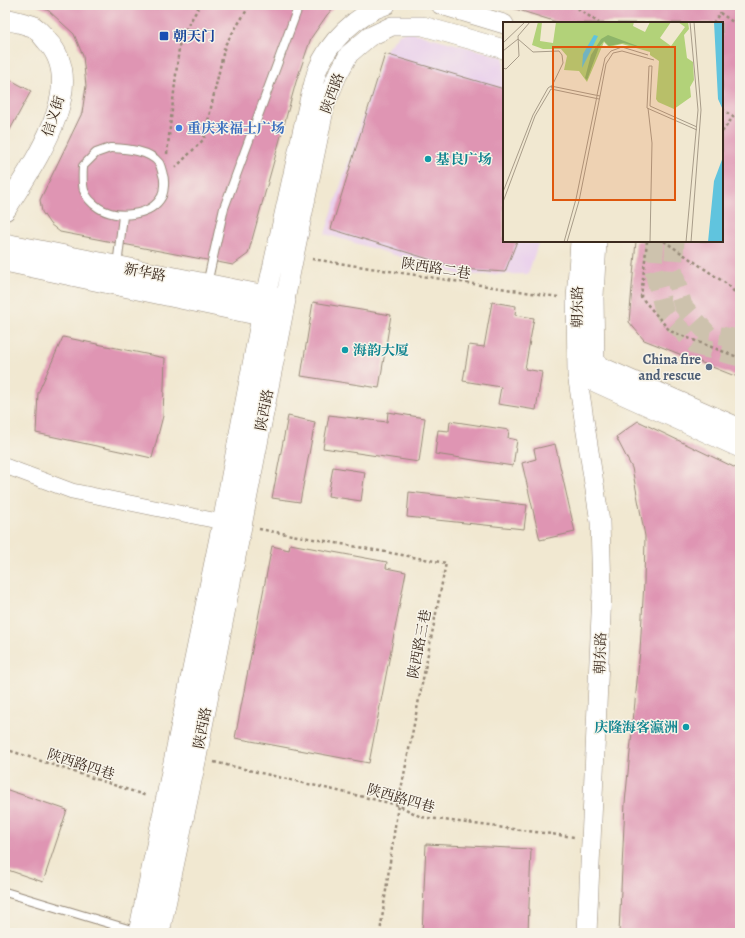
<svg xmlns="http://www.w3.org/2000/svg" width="745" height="938" font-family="Alegreya,'Noto Serif SC',serif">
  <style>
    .built { fill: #ead1ec }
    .building { fill: #df95b3 }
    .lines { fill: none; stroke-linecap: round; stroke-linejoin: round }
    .tertiary-tunnel { stroke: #cdc2ad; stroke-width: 19; stroke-dasharray: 19 10; stroke-linecap: butt }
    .service-casing { stroke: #968978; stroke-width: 10 }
    .minor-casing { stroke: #968978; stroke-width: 16 }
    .tertiary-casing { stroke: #968978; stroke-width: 20 }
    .secondary-casing { stroke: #968978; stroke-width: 22 }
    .path { stroke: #968978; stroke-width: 2.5; stroke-dasharray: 3 3; stroke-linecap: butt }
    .service { stroke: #fff; stroke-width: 8 }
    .minor { stroke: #fff; stroke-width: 15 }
    .tertiary { stroke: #fff; stroke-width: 19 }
    .secondary { stroke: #fff; stroke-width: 21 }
    .transit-dot { fill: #1a4fb4; stroke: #f7f3e8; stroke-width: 1.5 }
    .shop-dot { fill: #3f7fe0; stroke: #f7f3e8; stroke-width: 1.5 }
    .culture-dot { fill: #0f9aa8; stroke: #f7f3e8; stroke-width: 1.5 }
    .service-dot { fill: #5c6f8a; stroke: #f7f3e8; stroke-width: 1.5 }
    .labels { text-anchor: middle; stroke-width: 3; stroke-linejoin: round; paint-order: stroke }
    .transit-label { font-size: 14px; font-weight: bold; fill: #164399; stroke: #f7f3e8; text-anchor: start }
    .street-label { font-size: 14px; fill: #3b2a1e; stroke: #f7f3e8 }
    .shop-label { font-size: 14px; font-weight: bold; fill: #366cbe; stroke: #f7f3e8; text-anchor: start }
    .culture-label { font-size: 14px; font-weight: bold; fill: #0d838f; stroke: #f7f3e8; text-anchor: start }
    .service-label { font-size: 14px; font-weight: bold; fill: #4e5e75; stroke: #f7f3e8; text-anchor: end }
    .inset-road { fill: none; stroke: #a89c89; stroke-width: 1 }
    .view { fill: #df570d; fill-opacity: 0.15; stroke: #df570d; stroke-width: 2 }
    .inset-edge { fill: none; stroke: #3b2a1e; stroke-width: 2 }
  </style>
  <rect width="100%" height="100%" fill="#f7f3e8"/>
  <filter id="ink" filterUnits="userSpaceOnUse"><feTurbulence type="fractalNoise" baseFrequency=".025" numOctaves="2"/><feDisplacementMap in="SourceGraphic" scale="8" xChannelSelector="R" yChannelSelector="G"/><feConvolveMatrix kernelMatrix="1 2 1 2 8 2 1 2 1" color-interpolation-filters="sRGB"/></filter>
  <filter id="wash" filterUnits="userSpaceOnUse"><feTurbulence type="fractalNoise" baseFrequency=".012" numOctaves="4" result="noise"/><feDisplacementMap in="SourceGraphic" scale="16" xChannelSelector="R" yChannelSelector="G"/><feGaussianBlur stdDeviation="0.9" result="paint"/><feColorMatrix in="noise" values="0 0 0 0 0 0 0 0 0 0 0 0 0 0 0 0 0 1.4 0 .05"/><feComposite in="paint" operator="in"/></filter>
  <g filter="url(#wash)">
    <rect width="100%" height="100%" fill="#f1e8d1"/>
    <path class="built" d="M407,31L504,57V241H539L528,274L461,275L325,234L384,52L399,34Z"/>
    <g id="blocks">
      <path class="building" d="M36,5H336L327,15L311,38L296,82L248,254L233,265L60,232L50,224L42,212L40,200L82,113L86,86L83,56L74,34L49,11Z
        M503,5H740V378L644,340L629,322L636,241H722V23H560Z
        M385,54L504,89V241H517L505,272L461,269L331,229Z
        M5,77L31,91L5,139Z
        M313,302L391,315L379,388L301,376Z
        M492,302L516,306L515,315L534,318L525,369L542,372L536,410L498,404L501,387L463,381L469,345L484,347Z
        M63,337L165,358L163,416L152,458L36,433L38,393Z
        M388,412L425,418L419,462L323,448L329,415L387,422Z
        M288,416L315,422L300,502L272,498Z
        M450,421L509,430L508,438L517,440L513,466L435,454L438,430L449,431Z
        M638,421L740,470V933H619L625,803L640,651L644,582L645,536L632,468L616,437Z
        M555,444L575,532L540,540L522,463L536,459L534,449Z
        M333,467L365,472L361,501L328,496Z
        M409,492L527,505L524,529L407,517Z
        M290,544L387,562L386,568L406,572L369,763L235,738L272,546L289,550Z
        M5,789L67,810L43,882L5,869Z
        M426,844L531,849L528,933H422Z"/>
    </g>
  </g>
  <g filter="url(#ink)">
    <use href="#blocks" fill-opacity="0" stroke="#968978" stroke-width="1"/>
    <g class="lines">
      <path class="tertiary-tunnel" d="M655,241L653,268L665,314L697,346L740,357
        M675,241L673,270L683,306L708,334L740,339"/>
      <g class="service-casing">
        <path id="service" d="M110,148C126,149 149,150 159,163C161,166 162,172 163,175C165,180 164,191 162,196C151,217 116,219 99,208C81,196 82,186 83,166L96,153Z
          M117,266L123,216
          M207,284L224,208L299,5
          M5,892L138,932"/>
      </g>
      <g class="minor-casing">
        <path id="minor" d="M5,466L72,491L232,524"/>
      </g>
      <g class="tertiary-casing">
        <path id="tertiary" d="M441,5L504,24
          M580,241L576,299L577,374L740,448
          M597,241L594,297L595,364L740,428
          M266,296L309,101C312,91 314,81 317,71C328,42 357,14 386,5
          M285,300L325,105L337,76L349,54L369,37L392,26H423L504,49
          M587,933L602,592L600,522L577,374L595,364"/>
      </g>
      <g class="secondary-casing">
        <path id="secondary" d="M5,19C14,21 23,23 32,26C37,28 43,36 47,41C91,87 30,168 5,210
          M5,244L285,300L196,757L159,933
          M5,261L275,318
          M139,933L223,523L266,296"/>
      </g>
      <path class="path" d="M573,5L599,23
        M713,23L720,13L740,27
        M722,109L740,122
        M722,132L733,117
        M167,154L180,39L200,5
        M175,168L204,139L225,45L250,5
        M647,241L641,297L670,331L740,358
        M664,241L728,285L740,298
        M312,259L558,297
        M259,529L446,563L398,805L380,933
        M5,749L147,796
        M214,762L398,805L421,817L574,837"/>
      <use href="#service" class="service"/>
      <use href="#minor" class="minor"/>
      <use href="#tertiary" class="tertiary"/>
      <use href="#secondary" class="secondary"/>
    </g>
  </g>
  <rect class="transit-dot" x="159" y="31" width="10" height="10" rx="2"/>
  <circle class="shop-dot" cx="179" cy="128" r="4"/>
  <g class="culture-dot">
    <circle cx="428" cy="159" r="4"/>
    <circle cx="345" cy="350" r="4"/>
    <circle cx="686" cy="727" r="4"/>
  </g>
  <circle class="service-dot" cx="709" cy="367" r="4"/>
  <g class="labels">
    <g class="transit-label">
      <text x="173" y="41">朝天门</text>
    </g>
    <g class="street-label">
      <text transform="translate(332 93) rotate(-70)" y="5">陕西路</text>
      <text transform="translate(53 116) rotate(-72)" y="5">信义街</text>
      <text transform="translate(436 268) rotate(9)" y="5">陕西路二巷</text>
      <text transform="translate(145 272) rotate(11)" y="5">新华路</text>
      <text transform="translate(577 307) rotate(-89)" y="5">朝东路</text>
      <text transform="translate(264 410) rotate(-79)" y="5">陕西路</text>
      <text transform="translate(419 644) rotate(-79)" y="5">陕西路三巷</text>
      <text transform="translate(600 653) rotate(-88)" y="5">朝东路</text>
      <text transform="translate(202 728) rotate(-79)" y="5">陕西路</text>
      <text transform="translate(81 764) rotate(18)" y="5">陕西路四巷</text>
      <text transform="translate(401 798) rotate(16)" y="5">陕西路四巷</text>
    </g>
    <g class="shop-label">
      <text x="187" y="133">重庆来福士广场</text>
    </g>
    <g class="culture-label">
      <text x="436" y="164">基良广场</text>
      <text x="353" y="355">海韵大厦</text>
      <text x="678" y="732" text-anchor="end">庆隆海客瀛洲</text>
    </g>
    <g class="service-label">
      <text x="701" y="364">China fire<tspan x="701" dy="16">and rescue</tspan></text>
    </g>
  </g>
  <g transform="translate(503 22)">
    <rect width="220" height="220" fill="#f1e8d1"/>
    <path d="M35,0H39L37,19L50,21L53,0H131L130,4L142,10L147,0H168L157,16L168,24L182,5L175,0H185L186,7L181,13L184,36L190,40L191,58L187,65L188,75L171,87L155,80L153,77L156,39L147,33V30L119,22L106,25L101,20L84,60L76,49L61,48L64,34L58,27H40L29,23Z" fill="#b2d279"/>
    <path d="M105,13L140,26L120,21L106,24L101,19L96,25L84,58L82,56L88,33L98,17Z" fill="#8db469"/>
    <path d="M211,0H220V88L215,77ZM91,13L95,14L79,46L80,32ZM220,135V220H205L211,159Z" fill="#60c4de"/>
    <path class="inset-road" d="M0,21L22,0M0,29L15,17L30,30L56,29L59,33L60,41L48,66M0,46L3,47L16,34L15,14L27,0M94,73L102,36L108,29L119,25L145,33M97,74L103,42L110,31L119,29L151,38M145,86L149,121L147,220M194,105L147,84L149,44H146L144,86L194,108M0,170L30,93L45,66L48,64L97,74L76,179L64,220M0,180L32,94L48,67L96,77M61,220L73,177L94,74M183,220L195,88L187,0M188,220L198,88L191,0"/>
    <path class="view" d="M50,25H172V178H50Z"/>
    <rect width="220" height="220" class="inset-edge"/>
  </g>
  <rect width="745" height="938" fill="none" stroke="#f7f3e8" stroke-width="20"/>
</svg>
